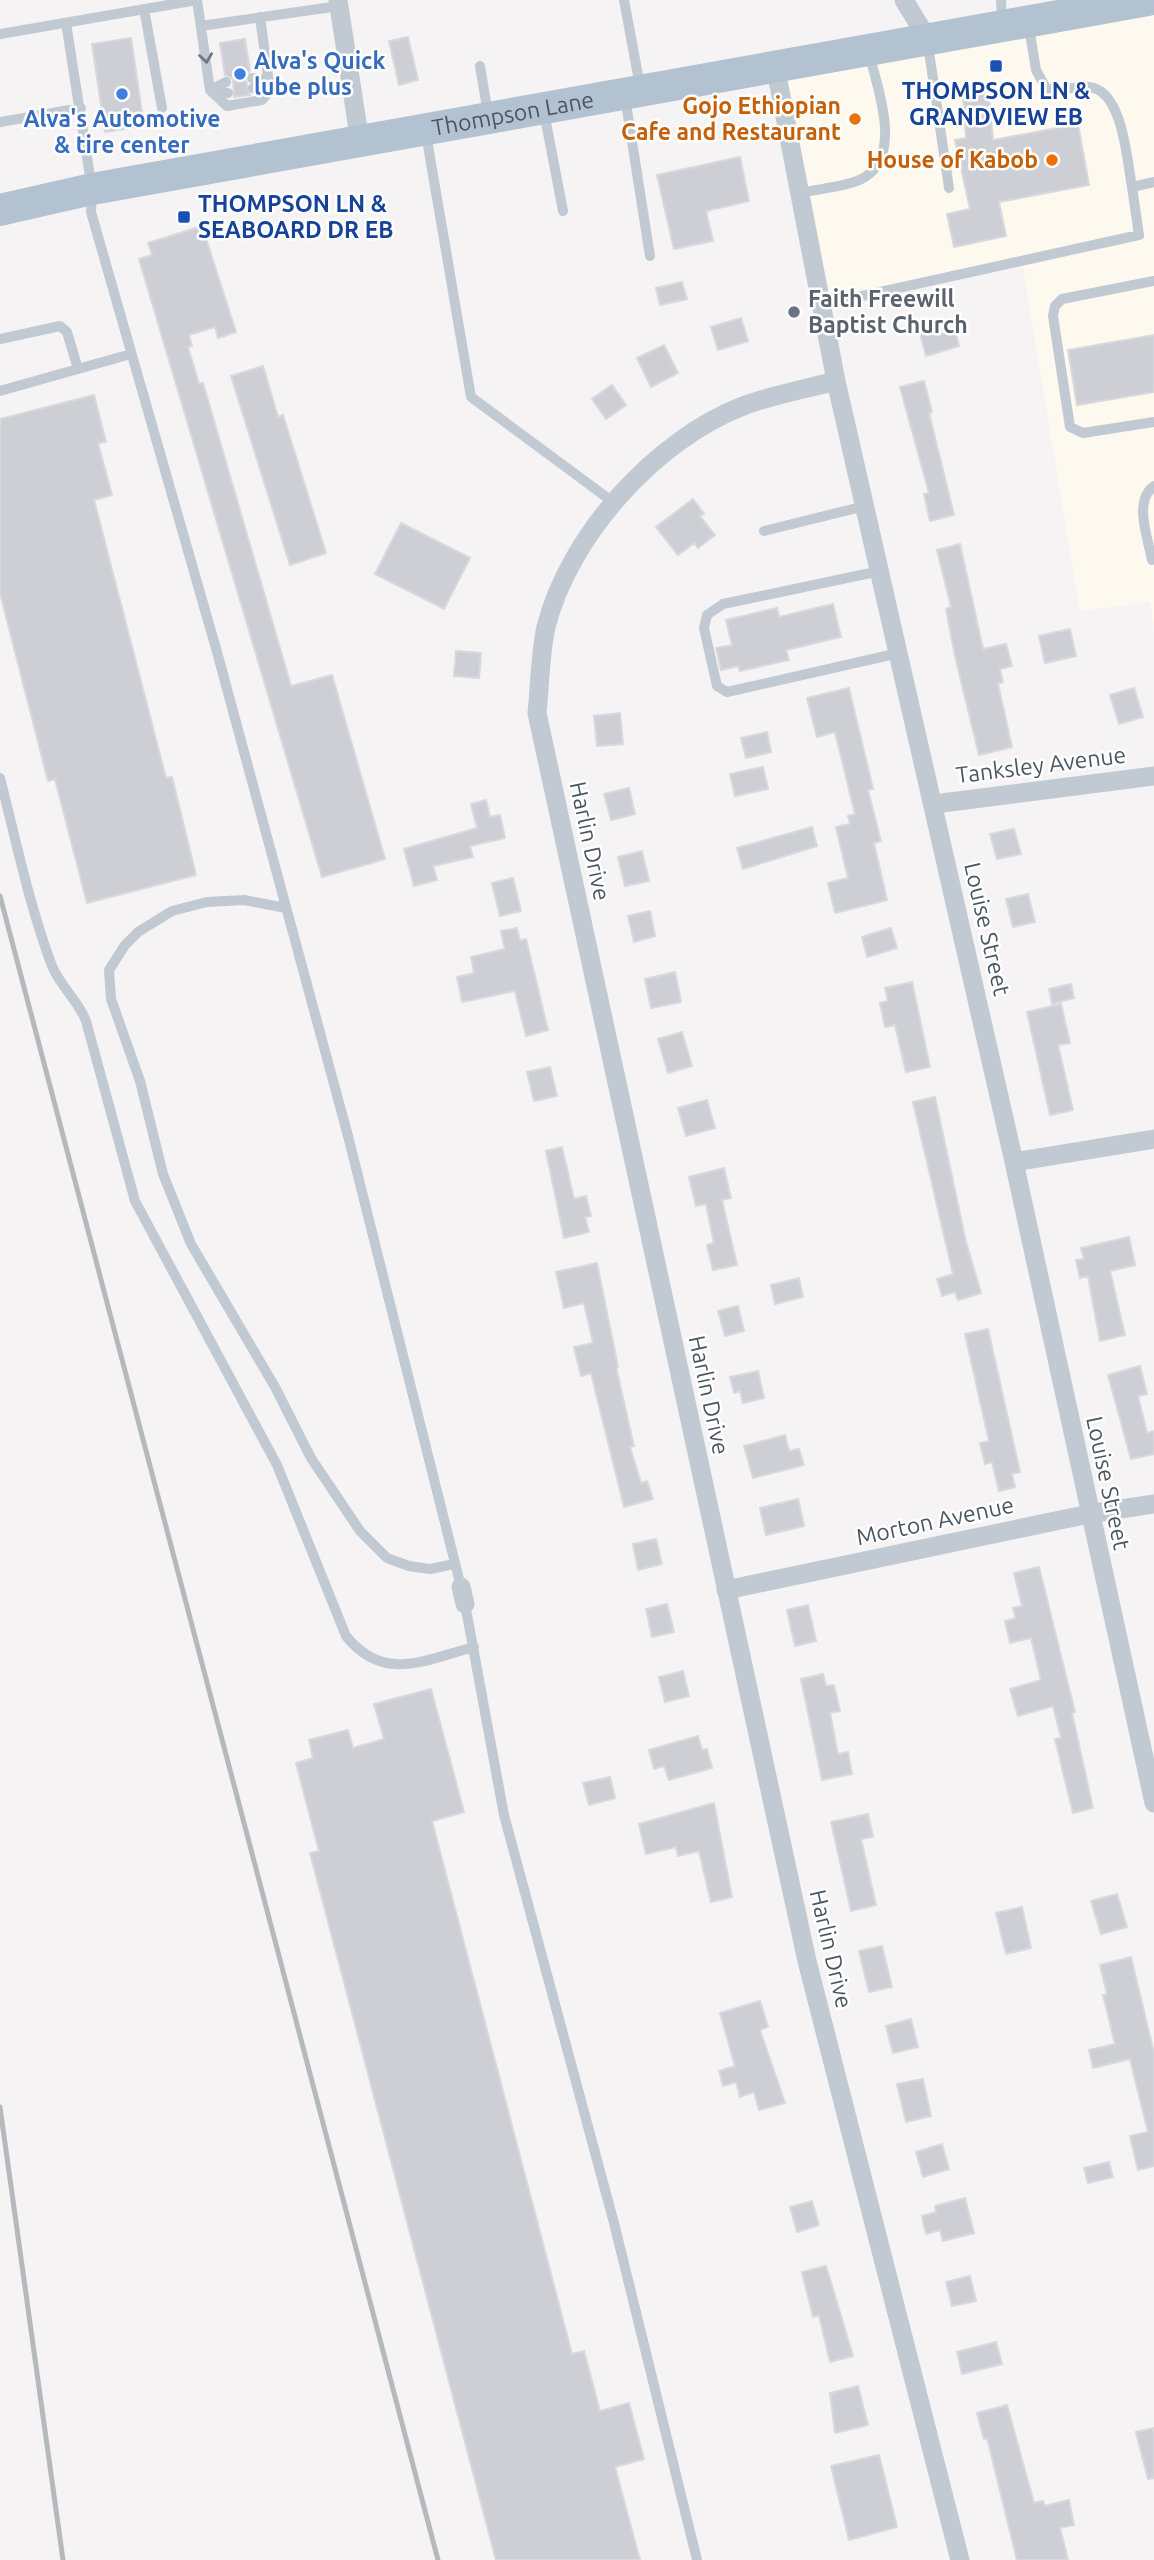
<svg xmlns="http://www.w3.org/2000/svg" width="1154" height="2560" font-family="Ubuntu,sans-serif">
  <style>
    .commercial { fill: #fdf9ef }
    .building { fill: #cdcfd5; stroke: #d7d9de; stroke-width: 2 }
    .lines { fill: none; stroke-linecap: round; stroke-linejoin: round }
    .service { stroke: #c1cad2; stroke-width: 10 }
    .minor { stroke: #c1cad2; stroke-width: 19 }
    .primary { stroke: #b3c2d1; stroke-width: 32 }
    .rail { stroke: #b5b8bd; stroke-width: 5 }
    .oneway { stroke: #6e7983 }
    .transit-dot { fill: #1a4fb4; stroke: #fff; stroke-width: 2.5 }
    .shop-dot { fill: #3f7fe0; stroke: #fff; stroke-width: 2.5 }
    .food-dot { fill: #e8710a; stroke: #fff; stroke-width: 2.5 }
    .worship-dot { fill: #6b7280; stroke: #fff; stroke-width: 2.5 }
    .labels { text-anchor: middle; stroke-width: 5; stroke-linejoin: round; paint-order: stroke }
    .shop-label { font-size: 23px; font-weight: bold; fill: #366cbe; stroke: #fff; text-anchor: start }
    .transit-label { font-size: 23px; font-weight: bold; fill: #164399; stroke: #fff }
    .food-label { font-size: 23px; font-weight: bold; fill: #c56008; stroke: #fff; text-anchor: end }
    .street-label { font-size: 23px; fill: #4a5661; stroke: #fff }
    .worship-label { font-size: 23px; font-weight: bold; fill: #5b616d; stroke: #fff; text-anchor: start }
  </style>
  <rect width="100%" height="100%" fill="#f5f3f3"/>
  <path class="commercial" d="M1154,0V632L1150,602L1080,611L1022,261L821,305L775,65Z"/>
  <path class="building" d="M408,37L418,80L399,85L389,41Z
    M131,38L144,126L105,132L92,44Z
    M245,39L250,71L245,77L250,95L234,97L233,79L225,75L220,43Z
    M988,84L993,140L1078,124L1089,185L999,202L1006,236L954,247L947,214L970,209L955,140L966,138L962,87Z
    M740,157L749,201L706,211L713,241L674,249L657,175Z
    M202,226L236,332L218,338L215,327L189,335L192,346L188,347L199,384L203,383L291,686L332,675L385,859L322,877L139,259L152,255L148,243Z
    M682,282L687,299L660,305L656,288Z
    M741,318L748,341L718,350L711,327Z
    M935,325L938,335L955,330L959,346L926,356L919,330Z
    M1154,335V392L1077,405L1068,350Z
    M664,345L678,373L651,387L637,358Z
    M263,366L278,417L283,415L326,553L290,565L231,376Z
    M924,381L932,412L929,413L954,515L930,521L924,494L929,493L900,387Z
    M612,385L626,405L606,419L592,399Z
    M94,395L106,442L98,443L112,495L94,500L166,778L172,777L196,875L87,903L55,779L48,781L0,593V419Z
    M693,499L704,514L700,516L715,535L698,548L694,543L678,555L656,527Z
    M401,523L470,558L444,609L375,574Z
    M960,544L983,649L1006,644L1012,666L1000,669L1003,682L998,684L1012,747L979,755L955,656L946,609L951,607L937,550Z
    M833,604L841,637L786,650L789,660L740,671L738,666L721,670L716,648L732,645L726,620L777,608L779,617Z
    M1070,629L1076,656L1045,663L1039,636Z
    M456,651L481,653L479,678L454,676Z
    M849,688L873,789L868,790L881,841L874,843L887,900L835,913L828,883L848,878L836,827L850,824L848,816L855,814L835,732L817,737L807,698Z
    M1134,688L1143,717L1119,724L1110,695Z
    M620,713L623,744L597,746L594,716Z
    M767,732L771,752L746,758L741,738Z
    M763,767L768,789L735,796L730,774Z
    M629,788L635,814L611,820L604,794Z
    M486,800L490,817L500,815L505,838L470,846L473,857L433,866L437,880L414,886L404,849L477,828L471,804Z
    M812,827L817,846L743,869L737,848Z
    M1014,829L1021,854L997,859L990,834Z
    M642,851L649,881L625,886L618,857Z
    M513,878L521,911L500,916L492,883Z
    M1028,894L1035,922L1013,927L1006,899Z
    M650,911L655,936L634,942L628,916Z
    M517,928L520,941L526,939L548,1030L526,1036L515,991L462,1002L457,977L474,973L471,957L505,949L501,931Z
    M891,928L897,948L867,957L862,937Z
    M675,972L681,1002L651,1008L645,979Z
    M912,982L930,1067L906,1072L895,1025L885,1027L880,1003L888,1001L885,988Z
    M1071,984L1074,998L1052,1004L1049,989Z
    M1061,1004L1070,1043L1058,1045L1073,1110L1050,1115L1027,1012Z
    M682,1032L692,1066L668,1073L658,1039Z
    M550,1067L557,1096L534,1101L527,1072Z
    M935,1097L966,1242L981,1293L958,1300L955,1292L942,1296L937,1279L953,1274L913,1102Z
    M707,1100L715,1128L686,1136L678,1108Z
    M562,1147L574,1199L586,1196L591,1216L585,1217L589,1232L564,1238L546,1151Z
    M724,1168L731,1198L722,1200L737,1265L713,1270L707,1245L714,1243L706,1204L696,1206L689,1177Z
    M1129,1237L1135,1265L1110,1271L1125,1335L1100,1341L1088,1276L1080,1278L1076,1260L1084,1259L1081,1248Z
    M597,1263L618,1367H616L634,1446L630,1447L641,1483L647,1481L653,1499L624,1507L591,1373L581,1376L574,1347L593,1343L584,1303L564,1308L556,1272Z
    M799,1278L803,1297L775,1304L771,1285Z
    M738,1306L744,1331L725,1336L718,1311Z
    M988,1329L1020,1472L1012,1474L1015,1487L999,1491L992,1462L985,1464L980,1443L989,1441L965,1334Z
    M1140,1366L1147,1394L1138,1396L1147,1433L1154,1431V1454L1131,1459L1108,1375Z
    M758,1371L764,1398L743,1403L740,1391L734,1393L730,1377Z
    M785,1435L789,1451L799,1449L804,1465L753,1478L744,1446Z
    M798,1499L804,1526L766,1535L760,1508Z
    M656,1539L662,1564L638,1570L633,1544Z
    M1039,1567L1075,1712L1072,1713L1093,1808L1073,1813L1055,1739L1061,1738L1053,1706L1018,1716L1010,1689L1041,1680L1031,1638L1010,1643L1005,1621L1016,1618L1013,1608L1022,1606L1014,1573Z
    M667,1604L674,1632L652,1637L646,1609Z
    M808,1605L816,1641L795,1646L787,1610Z
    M683,1671L689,1696L665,1702L659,1677Z
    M823,1674L826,1686L834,1685L840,1711L830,1713L838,1754L848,1752L852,1774L822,1780L801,1679Z
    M431,1689L464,1812L432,1821L572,2354L584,2351L600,2411L629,2403L644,2459L615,2467L640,2560H496L310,1853L319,1851L296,1763L313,1758L309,1740L348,1730L353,1748L384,1739L374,1704Z
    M698,1736L702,1750L707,1749L712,1768L669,1780L664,1766L654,1769L649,1750Z
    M610,1777L615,1798L589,1805L583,1783Z
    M714,1803L732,1897L711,1902L699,1851L678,1856L676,1847L646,1854L639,1824Z
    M868,1814L873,1837L861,1839L876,1905L851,1911L831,1822Z
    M1117,1894L1127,1927L1101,1934L1091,1901Z
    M1022,1907L1031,1948L1006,1954L996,1913Z
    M882,1946L892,1987L869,1992L859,1951Z
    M1131,1957L1154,2053V2166L1138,2170L1130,2136L1148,2132L1130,2059L1093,2068L1089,2050L1115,2044L1103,1995L1107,1994L1100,1965Z
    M760,2001L768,2027L760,2030L785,2103L759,2110L754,2092L740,2097L736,2082L723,2086L719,2071L735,2066L720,2013Z
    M911,2019L918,2047L893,2053L886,2026Z
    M923,2079L931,2116L906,2122L897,2084Z
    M942,2144L949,2169L923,2177L916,2152Z
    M1109,2162L1113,2177L1088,2183L1084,2168Z
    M965,2198L974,2233L943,2241L940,2230L926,2234L922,2216L936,2212L935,2206Z
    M812,2201L819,2225L797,2232L790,2207Z
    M826,2266L853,2356L830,2362L819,2315L813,2317L802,2272Z
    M970,2276L976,2301L952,2306L946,2282Z
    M996,2342L1002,2364L962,2374L957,2352Z
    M858,2386L868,2425L835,2433L830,2393Z
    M1007,2405L1034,2503L1043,2501L1045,2506L1069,2500L1074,2525L1060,2528L1068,2560H1017L987,2438L984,2439L977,2413Z
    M1154,2428V2478L1148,2479L1136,2432Z
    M879,2455L897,2527L849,2540L831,2466Z"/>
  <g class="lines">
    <path class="service" d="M197,0L210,90L227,106L262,100L270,91L260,17
      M624,0L640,86
      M1001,0L1002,21
      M144,9L162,108
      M66,23L92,189L91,212L217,652L348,1136L461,1587
      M201,26L339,6
      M1029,27L1036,70L1046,88C1060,92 1075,86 1089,87C1123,90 1127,161 1132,187
      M0,34L197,0
      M928,45L949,188
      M480,66L488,114
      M252,78L270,81
      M253,88L269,81
      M210,90L228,93
      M211,90L226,82
      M625,97L650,256
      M544,112L563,211
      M0,122L81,108
      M426,134L471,397L613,502
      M801,193C820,188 849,187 865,177C903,153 877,87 869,53
      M1154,281L1062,299L1055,306L1053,316L1070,427L1083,433L1154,422
      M821,305L1139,235L1132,187L1154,182
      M0,339L60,326L67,332L78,369
      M0,391L131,354
      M764,531L865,506
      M1152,560C1148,538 1133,501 1154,486
      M880,571L723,604L707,615L704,628L717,686L727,692L899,653
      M0,778C16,840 29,905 52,966C60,986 78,1000 86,1021L135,1201L277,1465L346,1636C384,1683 424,1660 474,1647
      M286,908L244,900L207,902L172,911L138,932L125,945L109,970L111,999L140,1081L163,1174L191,1244L275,1387L311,1458L360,1531L387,1558L409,1566L430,1569L455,1564
      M465,1604L504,1815L614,2223L697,2560"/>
    <path class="minor" d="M338,0L360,142
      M904,0L927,38
      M775,65L836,381L1014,1162L1154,1803
      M836,381C805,389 772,395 743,406C655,440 569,536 546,627C540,654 540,685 537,713L807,1961L960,2560
      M934,804L1154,776
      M1014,1162L1154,1139
      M461,1587L465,1604
      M726,1590L1089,1514L1154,1504"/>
    <path class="primary" id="s1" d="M0,210L92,189L1148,0"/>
    <path class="rail" d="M0,896L438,2560
      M0,2107L63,2560"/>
  </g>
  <defs><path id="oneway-chevron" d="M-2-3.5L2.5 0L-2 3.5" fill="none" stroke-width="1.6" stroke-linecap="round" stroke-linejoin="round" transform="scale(1.75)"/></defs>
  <use class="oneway" href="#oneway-chevron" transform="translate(206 58) rotate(82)"/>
  <g class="transit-dot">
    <rect x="989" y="59" width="14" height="14" rx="3.5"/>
    <rect x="177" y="210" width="14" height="14" rx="3.5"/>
  </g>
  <g class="shop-dot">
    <circle cx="240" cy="74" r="7"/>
    <circle cx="122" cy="94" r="7"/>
  </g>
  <g class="food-dot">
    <circle cx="855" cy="119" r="7"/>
    <circle cx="1052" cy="160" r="7"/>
  </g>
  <circle class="worship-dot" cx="794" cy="312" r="7"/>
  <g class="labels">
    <g class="shop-label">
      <text x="254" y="69">Alva's Quick<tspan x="254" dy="26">lube plus</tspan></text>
      <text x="122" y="127" text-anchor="middle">Alva's Automotive<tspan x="122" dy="26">&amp; tire center</tspan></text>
    </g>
    <g class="transit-label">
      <text x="996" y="99">THOMPSON LN &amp;<tspan x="996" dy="26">GRANDVIEW EB</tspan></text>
      <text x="198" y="212" text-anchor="start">THOMPSON LN &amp;<tspan x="198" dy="26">SEABOARD DR EB</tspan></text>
    </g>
    <g class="food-label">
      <text x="841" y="114">Gojo Ethiopian<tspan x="841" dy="26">Cafe and Restaurant</tspan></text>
      <text x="1038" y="168">House of Kabob</text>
    </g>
    <g class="street-label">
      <text dy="8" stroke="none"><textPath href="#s1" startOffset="522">Thompson Lane</textPath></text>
      <text transform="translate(1041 765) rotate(-7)" y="8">Tanksley Avenue</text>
      <text transform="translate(590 841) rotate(78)" y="8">Harlin Drive</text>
      <text transform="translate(987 929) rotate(77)" y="8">Louise Street</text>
      <text transform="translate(709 1395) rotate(78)" y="8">Harlin Drive</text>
      <text transform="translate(1108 1483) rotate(78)" y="8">Louise Street</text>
      <text transform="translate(935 1521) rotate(-12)" y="8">Morton Avenue</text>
      <text transform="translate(831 1949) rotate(77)" y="8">Harlin Drive</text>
    </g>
    <g class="worship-label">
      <text x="808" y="307">Faith Freewill<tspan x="808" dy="26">Baptist Church</tspan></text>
    </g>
  </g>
</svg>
